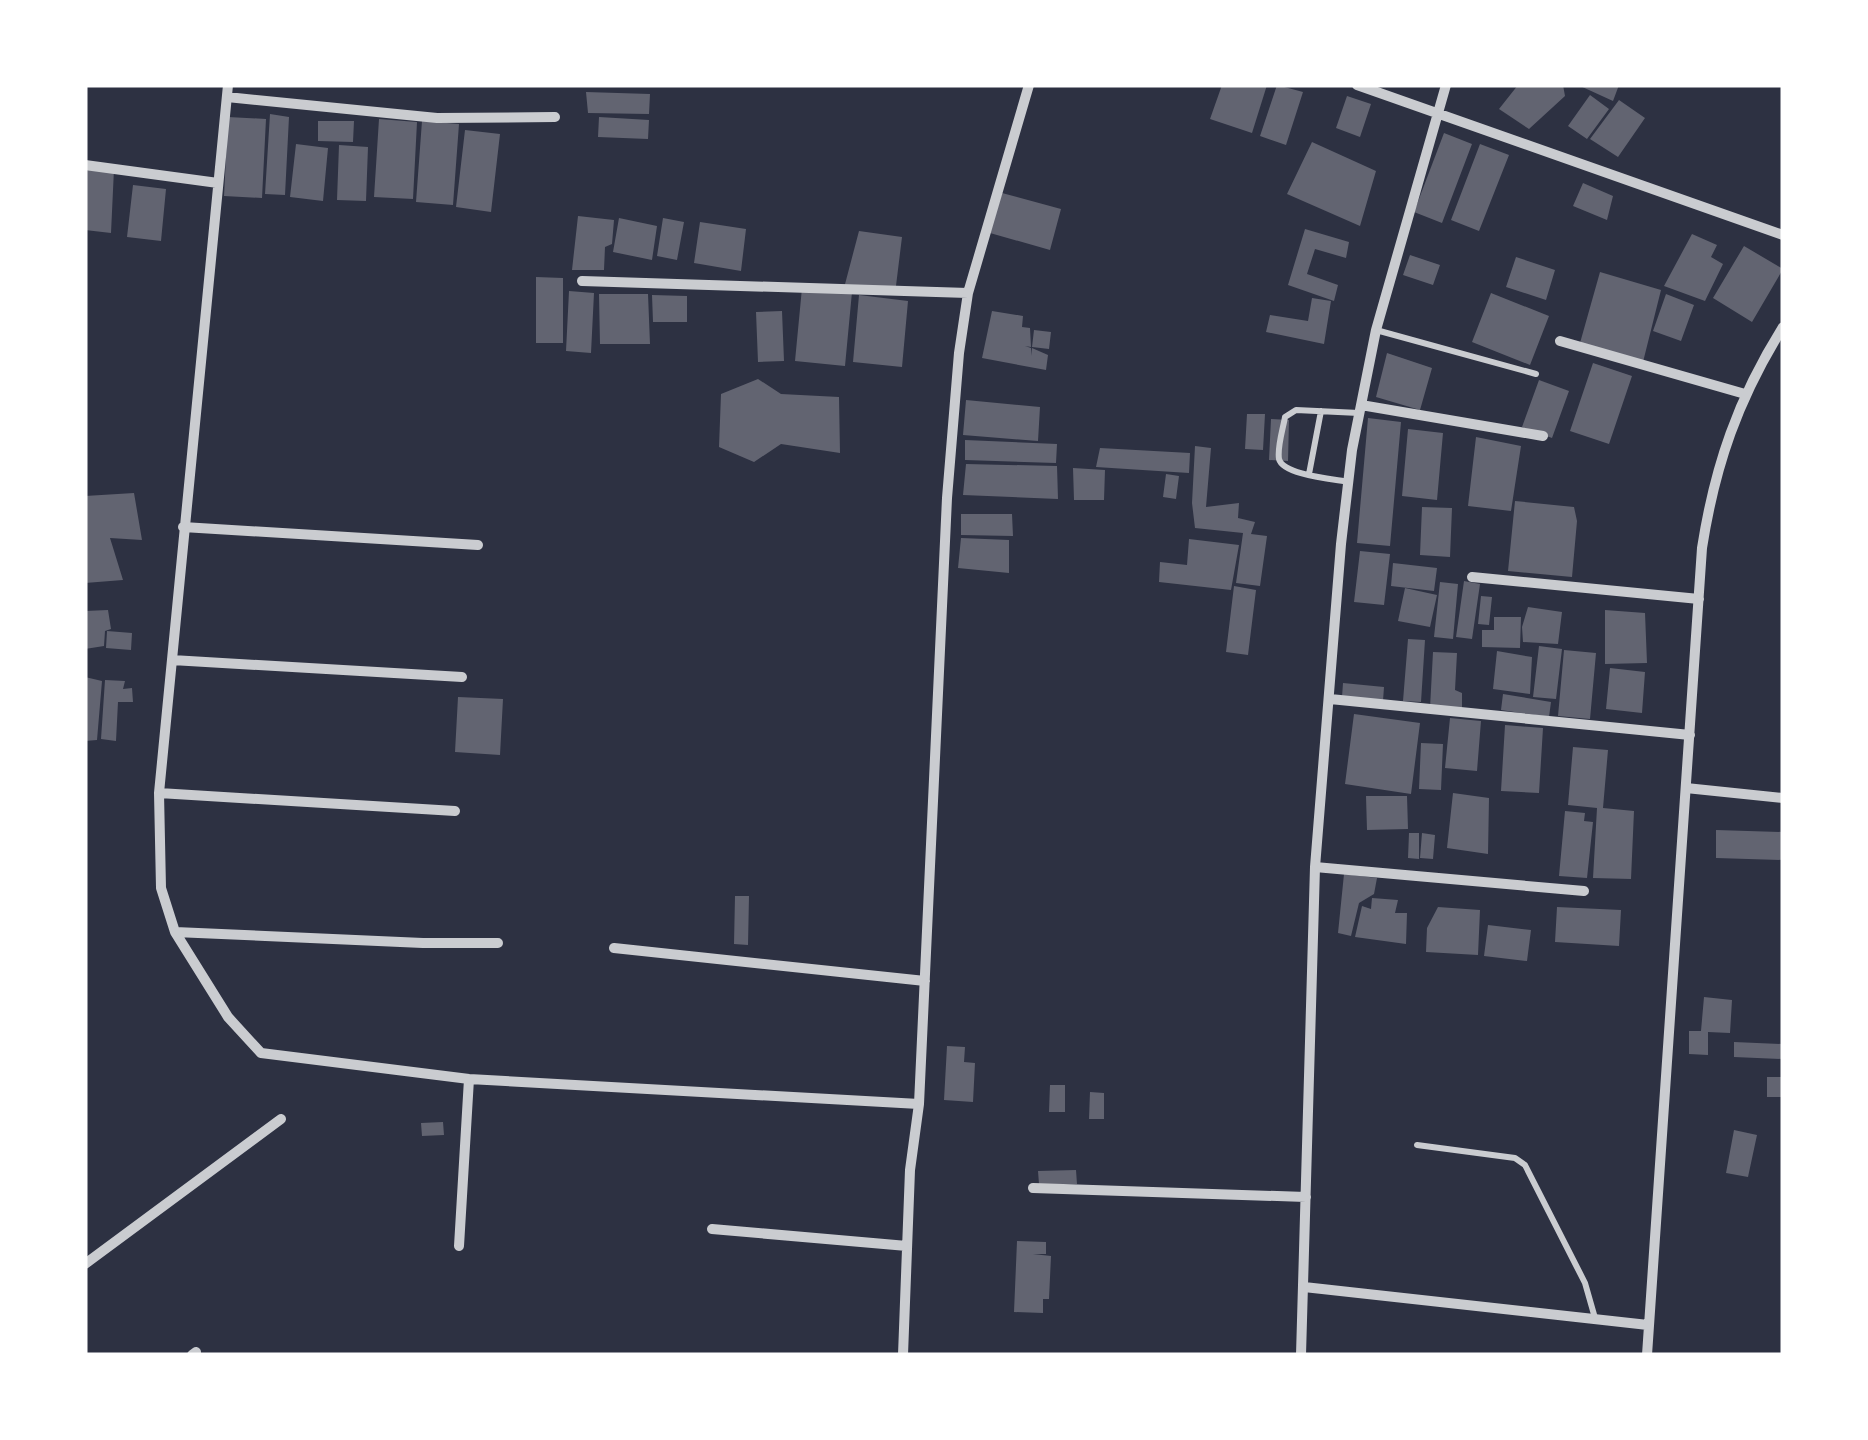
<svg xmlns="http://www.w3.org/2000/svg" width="1868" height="1440" font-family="'DejaVu Sans',sans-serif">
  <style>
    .building { fill: #626471 }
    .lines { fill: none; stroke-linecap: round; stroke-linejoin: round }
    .service { stroke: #caccd0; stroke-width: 6 }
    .minor { stroke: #caccd0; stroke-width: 10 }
  </style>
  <rect width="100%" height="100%" fill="#2d3142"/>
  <path class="building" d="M1222,85H1267L1252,133L1210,119Z
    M1277,85L1303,92L1286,145L1260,136Z
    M1518,85H1563L1565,96L1529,129L1499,109Z
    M1578,85H1619L1613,101Z
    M586,92L650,94L649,114L588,113Z
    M1590,95L1609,109L1587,139L1568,126Z
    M1347,96L1371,104L1360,137L1336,128Z
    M1619,100L1645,118L1618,157L1590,139Z
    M270,114L289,117L285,195L265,194Z
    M228,117L266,119L262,198L224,196Z
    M599,117L649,120L648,139L598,137Z
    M379,119L417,122L413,199L374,197Z
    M318,121H354L353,142L318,141Z
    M422,121L459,124L453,205L416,202Z
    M465,130L500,134L491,212L456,207Z
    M1444,133L1472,144L1442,223L1414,212Z
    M1312,142L1376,171L1360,226L1287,194Z
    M296,144L328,148L323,201L290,197Z
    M1480,144L1509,155L1479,231L1451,220Z
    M339,145L368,147L366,201L337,200Z
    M85,166L114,169L111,233L85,230Z
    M1583,183L1613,196L1607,220L1573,206Z
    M133,185L166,189L161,241L127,237Z
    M1002,193L1061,209L1050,250L990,233Z
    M578,216L614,220L612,244L605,247L604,270H572Z
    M619,218L657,226L652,260L613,252Z
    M663,218L684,222L677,260L657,256Z
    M700,222L746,229L741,271L694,263Z
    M1305,229L1349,242L1346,258L1315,249L1307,274L1338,285L1334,301L1288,285Z
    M859,231L902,237L895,294L844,288Z
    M1692,234L1717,245L1711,257L1723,264L1705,301L1664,286Z
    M1744,246L1783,269L1752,322L1713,298Z
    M1410,255L1440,265L1433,285L1403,275Z
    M1516,257L1555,270L1546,300L1506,287Z
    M1600,272L1661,290L1643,362L1580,343Z
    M536,277L563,278V343H536Z
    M802,288L852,292L845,366L795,361Z
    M569,291L594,293L591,353L566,351Z
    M1491,293L1549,316L1530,365L1472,342Z
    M599,294H648L650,344H600Z
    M1666,294L1694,305L1681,341L1653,331Z
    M652,295L687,296V322H653Z
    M859,295L908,301L902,367L853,362Z
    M1312,298L1331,301L1324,344L1266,332L1270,315L1308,321Z
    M782,311L784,361L758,362L756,312Z
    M992,311L1023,316L1022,327L1030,328L1031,347L1025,346L1031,348V356L1032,348L1048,355L1046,370L982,358Z
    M1034,330L1051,332L1049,349L1032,347Z
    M1387,353L1432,368L1420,410L1376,397Z
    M1593,363L1632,376L1609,444L1570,431Z
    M758,379L781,394L839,397L840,453L781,444L754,462L719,447L721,394Z
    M1539,380L1569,391L1552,438L1522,427Z
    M966,400L1040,407L1038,441L963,435Z
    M1247,414H1265L1263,450L1245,449Z
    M1368,418L1401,422L1390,546L1357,543Z
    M1271,419L1289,420L1288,461L1269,460Z
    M1408,429L1443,433L1437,500L1402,496Z
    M1476,437L1521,446L1511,511L1468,506Z
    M965,440L1057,444L1056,463L965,460Z
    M1195,446L1211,448L1206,507L1239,503L1238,518L1255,522L1251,534L1267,536L1260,586L1236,583L1243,533L1195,528L1192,503Z
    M1100,448L1190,453L1189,473L1096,467Z
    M966,464L1057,466L1058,499L963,495Z
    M1073,468L1105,470L1104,500H1074Z
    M1166,474L1179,476L1176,499L1163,497Z
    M134,493L142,540L110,538L123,580L85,583V496Z
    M1515,501L1574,507L1577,521L1572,577L1508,571Z
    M1422,507L1452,508L1450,557L1420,555Z
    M961,514H1012L1013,536L961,535Z
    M961,538L1009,540V573L958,568Z
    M1189,539L1239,545L1231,590L1159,582L1160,562L1187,565Z
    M1360,551L1390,554L1384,605L1354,602Z
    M1393,563L1437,568L1434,591L1391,586Z
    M1464,581L1480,584L1472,639L1456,637Z
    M1440,582L1458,584L1453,639L1434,637Z
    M1234,586L1256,590L1248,655L1226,652Z
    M1405,588L1437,595L1430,627L1398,621Z
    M1481,596L1492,597L1489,625L1478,624Z
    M1528,607L1562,612L1558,644L1523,642L1522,627Z
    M108,610L111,629L105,631L104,646L85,649V611Z
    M1605,610L1645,613L1647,663L1605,664Z
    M1494,617H1521L1520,648L1482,647V630H1494Z
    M107,631L132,633L131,650L106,648Z
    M1408,639L1425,640L1421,702L1403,701Z
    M1539,646L1562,649L1556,699L1533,697Z
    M1564,650L1596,653L1590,719L1558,716Z
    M1497,651L1532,657L1530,694L1493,689Z
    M1433,652L1457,653L1455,690L1462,693V709L1430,708Z
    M1610,668L1645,672L1642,713L1606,709Z
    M85,677L102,681L97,740L85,741Z
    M105,680L125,681L123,689L132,688L133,702H118L116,741L101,739Z
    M1343,683L1384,687L1383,701L1342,697Z
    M1503,694L1551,702L1549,717L1501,710Z
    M458,697L503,699L500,755L455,752Z
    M1354,714L1420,723L1411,794L1345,784Z
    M1450,718L1481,721L1477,771L1445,768Z
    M1505,725L1543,728L1539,793L1501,791Z
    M1421,743L1443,744L1441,790L1419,789Z
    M1573,747L1608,750L1603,808L1634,811L1631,879L1593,878L1597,808L1568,805Z
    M1453,793L1489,798L1488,854L1447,848Z
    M1366,796H1407L1408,829L1367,830Z
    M1565,811L1585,813L1584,821L1593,822L1587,878L1559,876Z
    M1716,830L1783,832V860L1716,858Z
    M1409,833H1419V859L1408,858Z
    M1422,833L1435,835L1433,859L1420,858Z
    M1344,874L1377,878L1374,894L1359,903L1351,936L1338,933Z
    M735,896H749L748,945L734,944Z
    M1372,898L1398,900L1395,913H1407L1406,944L1355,937L1362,906L1371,909Z
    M1438,907L1480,910L1478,955L1426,952L1427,928Z
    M1557,907L1621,910L1619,946L1555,942Z
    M1488,925L1531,930L1527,961L1484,956Z
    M1704,997L1732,1000L1730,1033L1708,1032V1055L1689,1054V1031H1701Z
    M1734,1042L1782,1044V1059L1734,1057Z
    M947,1046L965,1047L964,1062L975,1063L973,1102L944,1100Z
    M1767,1077H1783V1097H1767Z
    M1050,1085H1065V1112H1049Z
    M1090,1092L1104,1093V1119H1089Z
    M443,1122L444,1135L422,1136L421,1123Z
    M1734,1130L1757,1135L1748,1177L1726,1173Z
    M1076,1170L1077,1184H1039L1038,1171Z
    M1017,1241L1046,1242V1254H1033L1051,1256L1049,1299H1043V1313L1014,1312Z"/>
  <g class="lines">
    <path class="service" d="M1376,330L1536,374
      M1309,474L1321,411
      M1349,482C1333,479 1283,475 1279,459C1277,447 1283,429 1285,417L1296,410L1359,413
      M1417,1145L1515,1158L1525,1165L1585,1283L1595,1318"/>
    <path class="minor" d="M228,85L159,793L161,888L175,932L228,1017L261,1053L469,1079L919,1104
      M1357,85L1783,235
      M227,97L437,118L555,117
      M85,165L218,183
      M582,281L968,293
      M1560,341L1745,394
      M1361,405L1543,436
      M183,527L478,545
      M1472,577L1699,599
      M172,660L462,677
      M1330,699L1690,735
      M1686,788L1783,798
      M159,793L455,811
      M1315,867L1584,891
      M175,932L423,943H498
      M614,948L925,981
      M1033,1188L1306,1197
      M712,1229L907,1246
      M459,1246L469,1079
      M85,1264L281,1119
      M1304,1287L1648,1325
      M192,1355L196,1352
      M903,1355L910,1170L919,1104L947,498L959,353L968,293L1029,85
      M1301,1355L1315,867L1341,544L1352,450L1376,330L1446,85
      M1647,1355L1702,548C1715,465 1738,399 1783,327"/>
  </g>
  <rect width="1868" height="1440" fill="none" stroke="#ffffff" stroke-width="175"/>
</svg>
